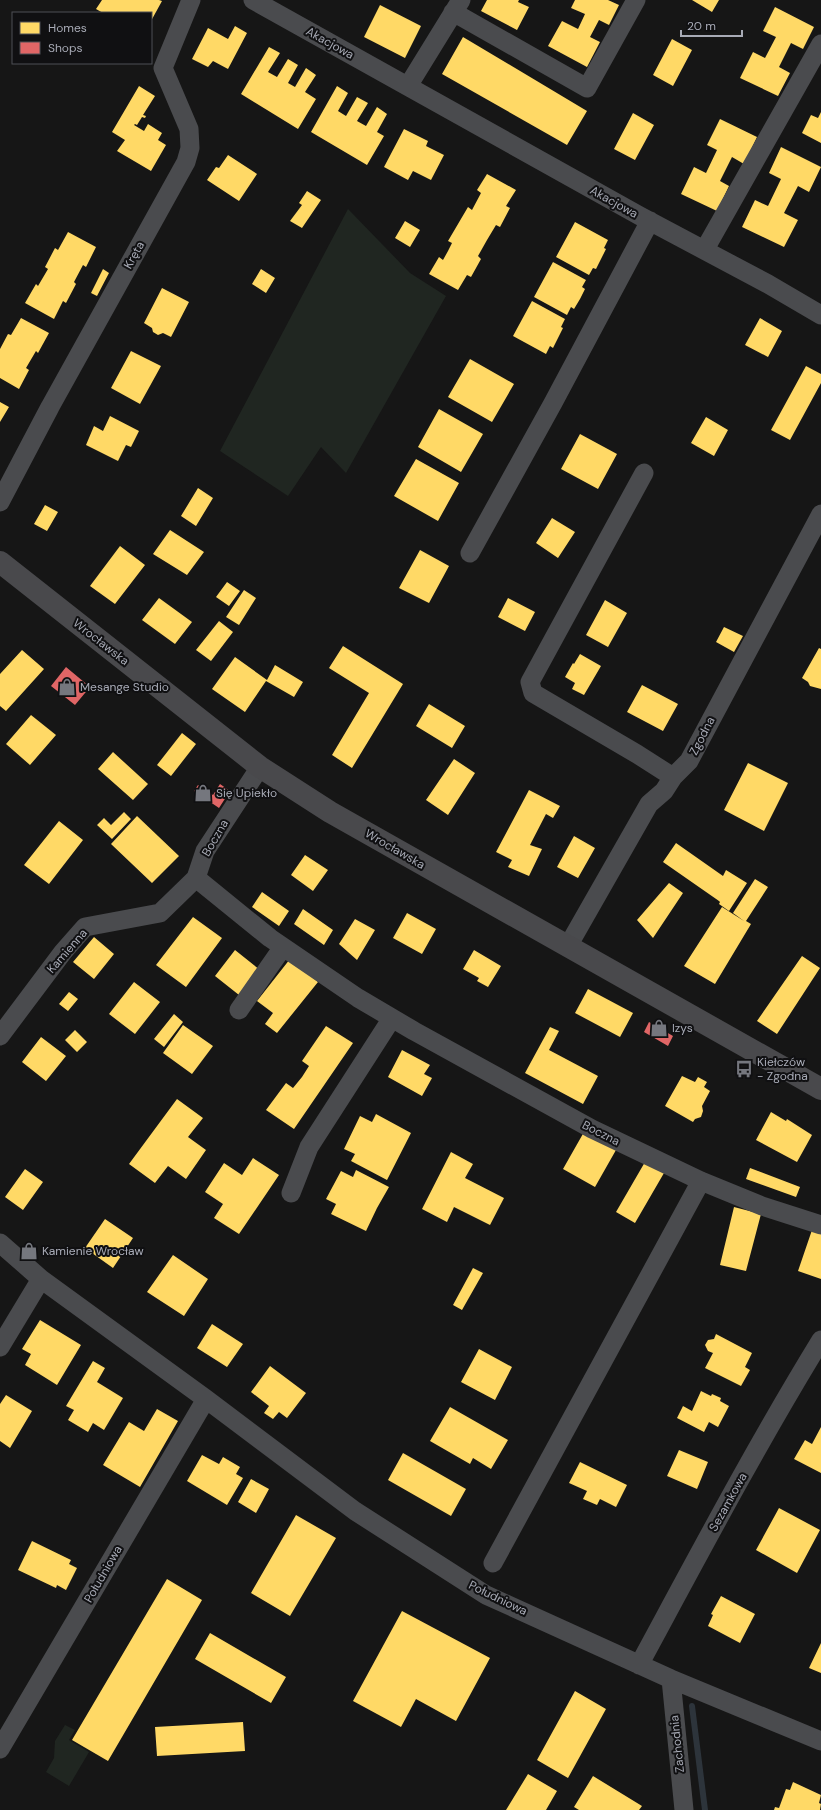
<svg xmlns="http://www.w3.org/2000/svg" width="821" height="1810" font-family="'DM Sans',sans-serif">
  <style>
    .green { fill: #202621 }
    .homes { fill: #ffd966 }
    .shops { fill: #e06666 }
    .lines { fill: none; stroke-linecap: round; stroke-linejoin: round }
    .stream { stroke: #2d343b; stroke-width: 6 }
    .street { stroke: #4a4b4e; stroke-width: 19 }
    .secondary { stroke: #49494c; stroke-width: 22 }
    .labels { text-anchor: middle; stroke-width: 4; stroke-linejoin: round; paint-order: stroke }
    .street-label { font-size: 12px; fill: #a8abb6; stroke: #101012 }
    .poi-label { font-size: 12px; fill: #a8abb6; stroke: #101012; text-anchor: start }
  </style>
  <rect width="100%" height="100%" fill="#161616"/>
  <path class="green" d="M348,209L410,273L446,296L346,473L321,447L288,496L220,451Z
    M65,1725L75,1730L69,1740L89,1752L69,1786L46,1772L54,1758L55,1741Z"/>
  <path class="homes" d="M102,0H159L162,1L151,21V13H103L96,9Z
    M487,0H519L518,2L529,7L517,30L481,11Z
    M575,0H608L619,5L609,25L599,20L590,37L600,42L587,67L548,46L562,21L578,29L585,14L571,8Z
    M692,0H719L712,12Z
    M380,5L421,26L405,58L364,37Z
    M775,7L814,27L803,49L791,43L779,67L790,73L778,96L740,78L753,52L765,58L776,37L763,31Z
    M235,26L247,33L228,69L213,61L208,67L192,59L208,28L228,39Z
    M463,37L587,111L567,145L442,74Z
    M672,39L692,50L673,86L653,75Z
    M269,47L280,53L268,72L277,77L288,59L298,65L288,83L295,87L306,68L316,75L305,92L316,99L298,129L241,94Z
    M139,86L155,96L143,115L146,116L145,118L142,117L137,125L135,124L134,125L144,131L148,124L162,133L158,140L166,145L151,171L117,151L125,140L112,132Z
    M337,86L348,93L338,111L346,116L357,97L368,103L357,121L366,126L377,107L387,114L377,132L384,136L367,165L311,132Z
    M821,112V143L802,133L811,115L818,118Z
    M633,113L654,125L635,160L614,149Z
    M720,119L757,137L744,164L732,157L720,181L729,186L717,211L681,194L694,167L706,173L717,150L707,145Z
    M404,129L428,141L426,146L444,155L431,180L413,171L408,180L384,167Z
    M781,147L821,167L809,192L798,186L784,213L798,220L784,247L742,227L755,200L768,206L781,179L769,173Z
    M228,155L257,174L239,201L207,180L216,167L219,168Z
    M487,174L516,190L506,206L510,208L500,227L496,225L487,240L478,256L481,259L471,277L467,275L458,290L429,274L439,257L443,260L448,251L452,243L448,241L468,207L472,210L481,193L477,190Z
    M307,191L321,200L302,228L290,221L302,205L299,203Z
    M405,221L420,230L410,247L395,238Z
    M575,222L608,240L604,248L606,249L596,269L593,268L589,275L556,257Z
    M68,232L96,247L86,267L83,265L74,282L76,284L66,303L63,301L54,319L25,303L36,284L38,286L48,269L45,267L55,248L58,250Z
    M553,262L586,280L582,287L585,289L580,299L574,309L571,307L567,315L534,297Z
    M103,269L109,273L97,296L91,293Z
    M261,269L275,278L266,293L252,284Z
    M162,288L189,302L171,337L163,333L158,335L153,332L152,328L144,323Z
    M532,301L565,319L561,327L563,328L553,348L550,346L546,354L513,336Z
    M21,318L49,333L38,353L36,351L26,368L29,370L19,389L0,378V349L8,334L11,335Z
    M760,318L782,331L768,357L745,345Z
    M131,351L161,366L140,404L111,388Z
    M470,359L514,384L492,422L448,397Z
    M806,366L821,374V383L790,440L771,430Z
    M0,402L9,407L0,422Z
    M439,409L483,434L461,472L418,447Z
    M110,416L139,431L131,447L126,445L118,461L86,445L94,426L103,431Z
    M706,417L728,430L714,456L691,443Z
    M580,434L617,454L598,489L561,469Z
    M416,459L459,483L438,521L394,496Z
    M198,488L213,498L196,526L181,516Z
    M45,505L58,512L47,531L34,524Z
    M552,518L575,532L558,558L536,543Z
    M170,530L204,552L187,575L153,554Z
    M120,546L145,565L115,604L90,586Z
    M420,550L449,566L429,603L399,588Z
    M227,582L240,591L229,606L216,597Z
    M244,590L256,598L239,625L226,617Z
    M159,598L192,622L175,644L142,620Z
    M508,598L535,612L525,631L498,617Z
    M605,600L627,613L608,647L586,635Z
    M219,621L233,632L211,661L196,650Z
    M724,627L743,636L734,652L716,642Z
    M343,646L403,684L352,768L332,755L369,693L329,668Z
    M819,648L821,649V689L810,686L808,682L802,678Z
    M22,650L44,669L6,711L0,706V674Z
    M580,654L601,666L584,695L572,689L575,683L565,677L573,663L574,664Z
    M235,657L267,680L275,665L303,682L294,697L266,681L245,712L212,689Z
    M642,685L678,704L663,731L627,712Z
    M429,704L465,726L452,748L416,726Z
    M31,715L56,735L30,765L6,744Z
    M182,733L196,744L171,776L157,765Z
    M113,752L148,784L133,800L98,769Z
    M454,759L475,773L448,815L426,800Z
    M748,763L788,783L764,831L724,810Z
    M529,790L560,806L553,818L546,814L530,845L542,849L529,876L508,867L512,860L496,852Z
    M124,812L131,819L112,839L97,825L104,818L111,825Z
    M137,816L179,856L152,883L111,844Z
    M59,821L83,840L49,884L24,865Z
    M574,836L595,848L578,878L557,867Z
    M676,843L723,876L726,870L747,883L729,911L719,904L720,902L719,901L663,862Z
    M305,855L328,870L313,891L291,875Z
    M755,879L768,887L746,921L751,924L715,984L684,966L722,907L744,921L733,913Z
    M669,883L683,893L653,938L637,920Z
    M262,892L289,911L279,926L252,907Z
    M303,909L333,930L324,945L294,924Z
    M407,913L436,929L422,954L393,938Z
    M193,917L222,938L186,987L156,965Z
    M355,919L375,930L357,960L339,944Z
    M94,937L114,954L94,979L73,962Z
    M235,950L260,970L239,995L215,976Z
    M474,950L501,966L488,987L477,981L479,978L463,969Z
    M802,956L820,968L777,1034L757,1021Z
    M290,959L318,982L277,1033L265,1024L273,1013L257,1001Z
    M134,982L160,1002L135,1034L109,1014Z
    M588,989L633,1013L620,1037L575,1013Z
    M69,992L78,999L68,1011L59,1004Z
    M174,1014L183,1022L164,1047L154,1039Z
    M183,1025L213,1046L192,1074L163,1053Z
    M326,1026L353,1043L294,1129L266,1110L286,1083L293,1088L302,1077L309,1066L302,1061Z
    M550,1027L559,1031L549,1050L598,1076L583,1104L525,1073Z
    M75,1030L87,1042L77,1052L65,1040Z
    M41,1037L66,1056L46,1081L22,1062Z
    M402,1050L430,1065L424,1074L432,1078L422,1096L388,1077Z
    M682,1076L695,1082L698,1077L707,1082L704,1087L710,1091L702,1106L703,1111L701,1117L695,1119L693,1122L665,1106Z
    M177,1099L203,1118L188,1137L206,1150L186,1179L168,1166L155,1183L129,1164Z
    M771,1112L786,1121L787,1119L812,1135L797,1162L756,1140Z
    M376,1114L411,1133L387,1180L351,1161L355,1154L344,1149L360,1116L372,1122Z
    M584,1132L616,1150L595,1187L563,1169Z
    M451,1152L473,1164L465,1178L504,1198L490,1225L454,1207L447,1222L422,1209Z
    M253,1158L279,1175L239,1234L214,1218L223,1204L205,1192L224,1163L242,1175Z
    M645,1162L664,1173L635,1223L616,1212Z
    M750,1168L800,1187L796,1197L746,1179Z
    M25,1169L43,1182L23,1210L5,1197Z
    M356,1170L389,1187L377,1208L366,1231L331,1214L336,1204L326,1199L341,1171L353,1177Z
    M734,1207L761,1214L746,1271L720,1265Z
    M105,1219L133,1238L113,1268L85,1248Z
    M812,1230L821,1233V1279L798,1271Z
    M173,1255L208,1279L184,1316L147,1292Z
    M473,1268L483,1273L462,1310L453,1305Z
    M40,1320L81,1345L57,1385L25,1365L31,1354L22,1349Z
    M212,1324L243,1344L227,1367L197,1348Z
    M716,1334L752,1353L745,1367L750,1370L741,1386L705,1368L713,1353L708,1351L705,1345L708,1340L714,1339Z
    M479,1349L512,1367L495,1400L461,1382Z
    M93,1361L105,1368L97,1382L123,1398L104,1430L93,1423L88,1432L68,1420L74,1410L66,1406Z
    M270,1366L306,1393L287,1418L279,1412L273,1419L264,1413L269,1406L251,1392Z
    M701,1391L711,1396L712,1394L721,1398L720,1401L729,1406L718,1427L709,1422L704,1432L677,1418L683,1406L692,1411Z
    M6,1395L32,1411L10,1448L0,1441V1404Z
    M450,1407L508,1440L491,1469L473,1458L470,1464L430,1441Z
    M157,1409L178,1421L140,1487L103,1465L129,1422L144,1431Z
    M821,1427V1473L794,1459L805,1440L812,1444Z
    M679,1450L708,1462L697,1489L667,1476Z
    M403,1453L466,1489L451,1516L388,1480Z
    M202,1455L219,1464L223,1457L240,1467L236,1474L243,1478L227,1505L187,1481Z
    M580,1462L627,1485L616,1507L600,1499L597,1505L583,1499L587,1491L569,1483Z
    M251,1479L269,1489L256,1513L238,1502Z
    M779,1508L820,1530L797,1573L756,1550Z
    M296,1515L336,1538L290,1616L251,1593Z
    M32,1541L71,1560L69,1564L77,1568L66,1590L57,1585L56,1588L18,1570Z
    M167,1579L202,1600L108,1761L72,1740Z
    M721,1596L755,1614L740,1643L708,1626L713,1615L711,1614Z
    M402,1611L490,1658L456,1721L416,1699L401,1727L353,1701Z
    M210,1633L286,1677L271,1703L195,1659Z
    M821,1643V1673L809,1668Z
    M575,1691L606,1709L568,1778L537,1760Z
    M243,1722L245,1751L157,1756L155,1727Z
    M528,1774L557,1791L546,1810H506Z
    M593,1776L642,1806L639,1810H579L574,1807Z
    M793,1782L821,1795L819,1803L821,1804L820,1810H774L775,1807L779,1808L786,1789L790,1790Z"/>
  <path class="shops" d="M66,667L90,687L75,705L51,686Z
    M220,784L230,791L219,808L194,791L198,785L213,795Z
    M649,1022L673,1036L668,1046L644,1032Z"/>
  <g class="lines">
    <path class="stream" d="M692,1706L705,1810"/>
    <path class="street" d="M253,0L640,216L768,284L821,315
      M453,12L587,88L636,0
      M408,86L461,0
      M705,249L821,44
      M644,473L530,682L533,693L637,754L673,777
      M0,502L50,407L186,162L190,148L189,129L163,68L191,0
      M470,553L553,403L650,221
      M260,767L205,851L196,878L270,938L358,998L414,1031L592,1129L701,1181L762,1206L821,1225
      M568,946L649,804L664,791L673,777L689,761L821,514
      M239,1010L283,947
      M0,1036L63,952L85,927L160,913L196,878
      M291,1193L309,1147L392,1018
      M0,1243L41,1279L206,1399L355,1511L486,1595L671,1679L821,1741
      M0,1347L41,1279
      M493,1563L701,1181
      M639,1665C698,1556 756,1446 821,1340
      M671,1679L684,1810
      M0,1749L206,1399"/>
    <path class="secondary" d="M0,562L260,767L330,812L821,1089"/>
  </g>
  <defs>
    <g id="shop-bare" transform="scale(1.38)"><path d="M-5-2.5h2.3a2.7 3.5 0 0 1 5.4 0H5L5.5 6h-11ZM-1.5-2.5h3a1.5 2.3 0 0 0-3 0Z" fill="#75777e" stroke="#101012" stroke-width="2.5" paint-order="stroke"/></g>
    <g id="bus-bare" transform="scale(1.38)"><path d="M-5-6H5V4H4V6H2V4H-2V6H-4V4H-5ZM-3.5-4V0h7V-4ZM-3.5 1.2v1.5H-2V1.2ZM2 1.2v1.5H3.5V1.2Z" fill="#75777e" stroke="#101012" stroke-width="2.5" paint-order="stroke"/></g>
  </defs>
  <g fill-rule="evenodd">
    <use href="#shop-bare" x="67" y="687"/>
    <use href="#shop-bare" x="203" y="793"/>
    <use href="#shop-bare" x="659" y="1028"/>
    <use href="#bus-bare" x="744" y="1069"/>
    <use href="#shop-bare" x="29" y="1251"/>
  </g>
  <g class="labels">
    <g class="street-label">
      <text transform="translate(330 43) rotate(29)" y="4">Akacjowa</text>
      <text transform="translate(614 202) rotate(29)" y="4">Akacjowa</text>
      <text transform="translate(134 255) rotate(-61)" y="4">Kręta</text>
      <text transform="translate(101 642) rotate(38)" y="4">Wrocławska</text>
      <text transform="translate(702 736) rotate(-63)" y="4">Zgodna</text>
      <text transform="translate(215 838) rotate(-60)" y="4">Boczna</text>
      <text transform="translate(395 849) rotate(30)" y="4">Wrocławska</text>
      <text transform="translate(67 951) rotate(-49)" y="4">Kamienna</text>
      <text transform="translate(601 1133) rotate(27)" y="4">Boczna</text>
      <text transform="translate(728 1502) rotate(-61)" y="4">Sezamkowa</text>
      <text transform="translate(103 1574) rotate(-60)" y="4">Południowa</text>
      <text transform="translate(498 1598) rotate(26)" y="4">Południowa</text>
      <text transform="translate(677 1744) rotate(-96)" y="4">Zachodnia</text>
    </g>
    <g class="poi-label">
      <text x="80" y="691">Mesange Studio</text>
      <text x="216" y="797">Się Upiekło</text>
      <text x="672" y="1032">Izys</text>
      <text x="757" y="1066">Kiełczów<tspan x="757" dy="14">- Zgodna</tspan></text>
      <text x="42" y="1255">Kamienie Wrocław</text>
    </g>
  </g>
  <rect x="12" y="12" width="140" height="52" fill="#101012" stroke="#4d4e54"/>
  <rect x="20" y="22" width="20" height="12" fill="#ffd966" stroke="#4d4e54"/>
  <text x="48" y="32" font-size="12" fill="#a8abb6">Homes</text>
  <rect x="20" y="42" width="20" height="12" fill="#e06666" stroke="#4d4e54"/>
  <text x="48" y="52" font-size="12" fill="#a8abb6">Shops</text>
  <path d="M681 30v6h61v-6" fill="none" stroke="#a8abb6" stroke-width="2"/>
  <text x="687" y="30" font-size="12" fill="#a8abb6" stroke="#101012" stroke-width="3" paint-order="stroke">20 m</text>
</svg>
